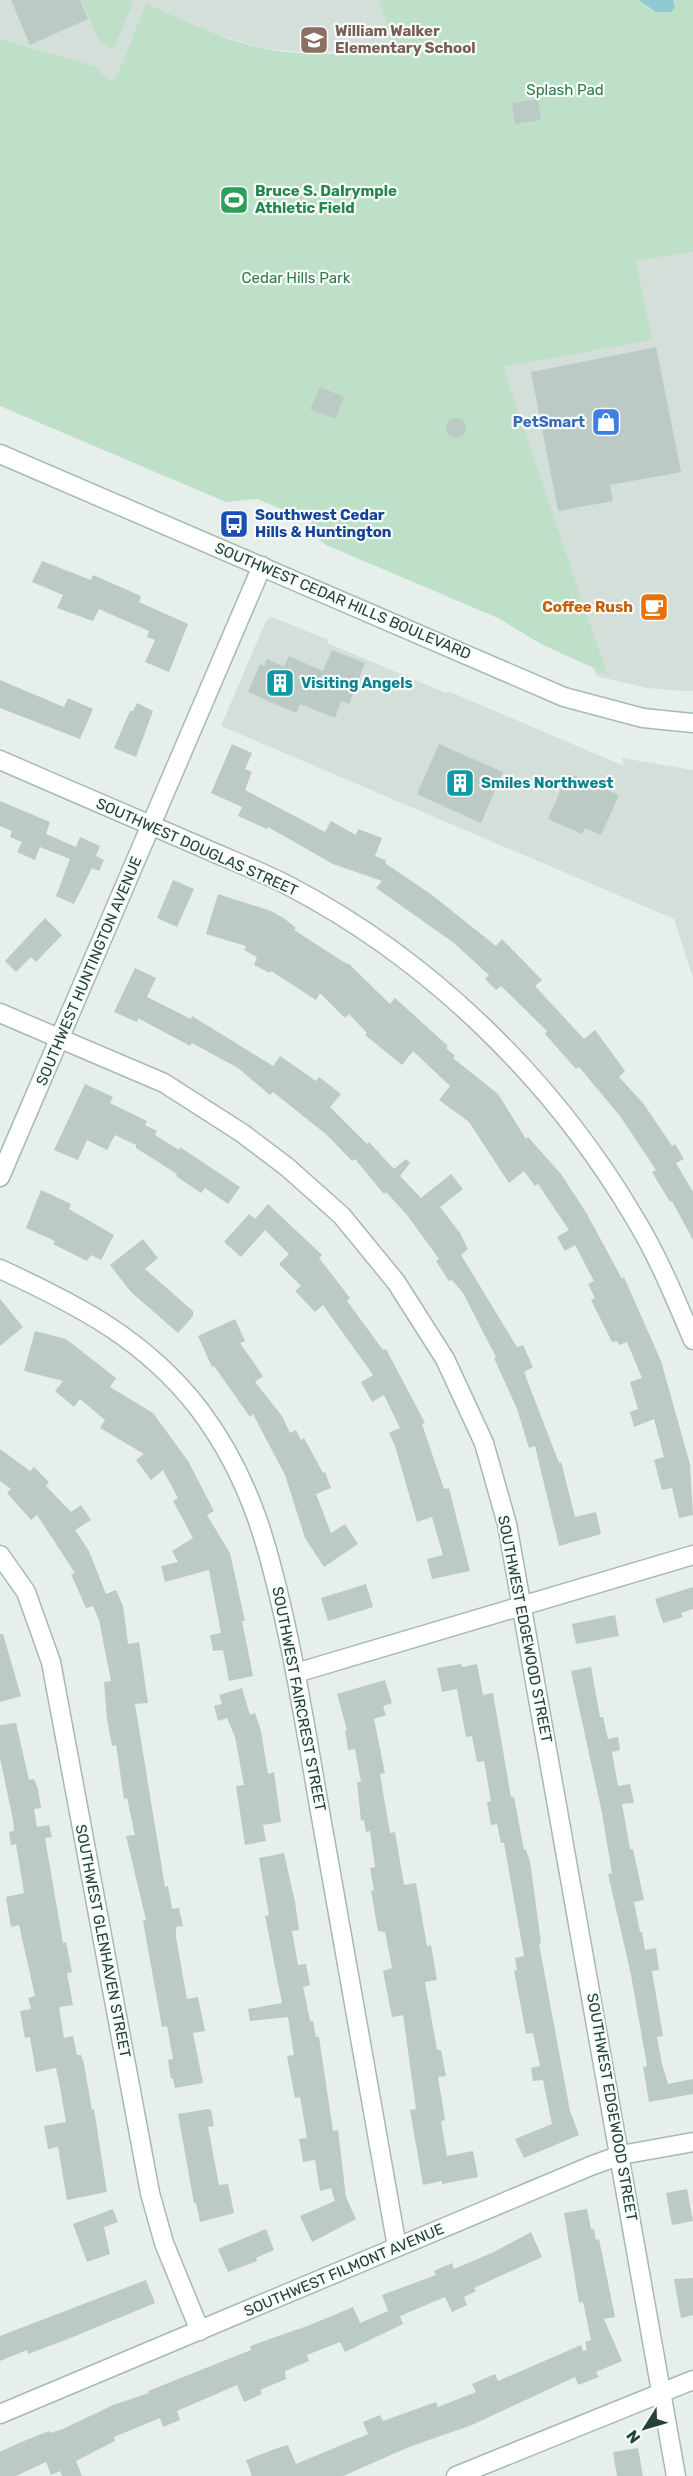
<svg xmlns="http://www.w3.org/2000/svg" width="693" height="2476" font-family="Rubik,sans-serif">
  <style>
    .built { fill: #d4dfda }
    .green { fill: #bfe0c8 }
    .water { fill: #8ec9d4 }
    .building { fill: #bbcac4 }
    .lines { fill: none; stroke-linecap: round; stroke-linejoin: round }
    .street-casing { stroke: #a8b8b2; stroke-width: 21 }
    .secondary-casing { stroke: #a4bbb3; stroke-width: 21 }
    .street { stroke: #fff; stroke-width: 18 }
    .secondary { stroke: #fff; stroke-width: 18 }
    .labels { text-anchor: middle; stroke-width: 4.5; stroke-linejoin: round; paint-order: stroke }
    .education-label { font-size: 15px; font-weight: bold; fill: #785e54; stroke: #f7fbf9; text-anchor: start }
    .park-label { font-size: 15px; fill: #2d7a4b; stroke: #f7fbf9 }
    .leisure-label { font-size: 15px; font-weight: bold; fill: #27864d; stroke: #f7fbf9; text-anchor: start }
    .shop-label { font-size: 15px; font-weight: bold; fill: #366cbe; stroke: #f7fbf9; text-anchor: end }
    .transit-label { font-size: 15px; font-weight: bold; fill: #164399; stroke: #f7fbf9; text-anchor: start }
    .street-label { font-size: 15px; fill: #24423a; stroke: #f7fbf9 }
    .food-label { font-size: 15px; font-weight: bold; fill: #c56008; stroke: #f7fbf9; text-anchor: end }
    .culture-label { font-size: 15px; font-weight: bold; fill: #0d838f; stroke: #f7fbf9; text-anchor: start }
  </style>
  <rect width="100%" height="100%" fill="#e6efeb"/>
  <path class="built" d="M0,0H379L395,48L310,53L261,48L222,36L110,81L95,66L0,39Z
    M693,252V691H681L647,688L596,676L495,361L651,340L636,261Z
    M272,617L328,640L327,643L446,693L448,691L624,766L622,758L693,770V978L674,919L221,726L266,621Z"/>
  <path class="green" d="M81,0H131L132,6L113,49L100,42Z
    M379,0H693V252L636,261L652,340L503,367L607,674L541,644L498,618L326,545L318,539L310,521L257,499L226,502L0,406V39L95,66L110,81L116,78L146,4C184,20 222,40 262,48C304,57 352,54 394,48Z"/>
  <path class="water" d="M639,0H673L675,7L671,12H656Z"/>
  <path class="building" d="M11,0H80L88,19L30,45Z
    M538,99L541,120L515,124L512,103Z
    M656,347L681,472L610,485L613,501L558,511L531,372Z
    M320,387L344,397L335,419L310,409Z
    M446 428a10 10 0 1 1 20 0a10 10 0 1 1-20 0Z
    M42,561L91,580L93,575L141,596L139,602L188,624L169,672L145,662L155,640L147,637L149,631L99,609L93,621L57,608L63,595L32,582Z
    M332,650L365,663L349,704L341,701L335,718L300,704L296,713L248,692L260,664L264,666L267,659L284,667L289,656L323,671Z
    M0,680L64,707L68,698L93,709L80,739L0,708Z
    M137,703L153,711L136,757L114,748L130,711H133Z
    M232,744L252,753L245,769L252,772L245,790L325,832L331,821L356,835L358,829L382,838L375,856L386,860L385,863L432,895L496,946L502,939L542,980L535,986L584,1039L595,1030L625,1071L619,1077L643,1103L672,1146L675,1144L684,1159L676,1163L693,1192V1240L672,1201L670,1202L652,1172L656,1170L620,1116L579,1067L576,1069L545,1034L547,1031L501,986L496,990L485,979L489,975L454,943L376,888L382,881L333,864L268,827L267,829L238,816L242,807L211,793Z
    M439,744L503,772L481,823L417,794Z
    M568,773L619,795L601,835L585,828L582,834L548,819Z
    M0,801L50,822L46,834L76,847L80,837L100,846L96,856L104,860L99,871L92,868L74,904L56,896L70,859L40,847L35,860L17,852L22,842L10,837L12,831L0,826Z
    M173,880L194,889L177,927L157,918Z
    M218,894L271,911L285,919L296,928L294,930L347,964L348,963L390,1004L395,998L448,1046L446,1048L455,1056L453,1058L498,1094L526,1139L528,1137L561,1174L587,1214L622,1279L624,1277L661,1361L690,1464L693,1515L679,1518L672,1488L662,1490L654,1460L664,1457L654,1419L634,1427L630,1412L638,1409L630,1382L642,1378L627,1342L619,1345L617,1341L612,1342L591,1300L595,1298L588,1284L594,1281L575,1245L565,1251L557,1237L569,1230L538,1184L535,1186L524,1171L509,1183L469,1122L439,1100L450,1086L413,1051L402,1065L365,1035L367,1033L349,1014L345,1018L320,993L316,1000L271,971L270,973L254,965L257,957L244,950L246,946L206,934Z
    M45,918L62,935L36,962L31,957L16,972L5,961Z
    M135,968L156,978L147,997L191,1019L192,1016L273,1066L280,1056L316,1081L319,1077L341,1094L330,1107L367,1144L369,1142L394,1169L406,1159L410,1163L400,1176L421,1198L451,1174L463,1189L440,1207L460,1233L468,1249L461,1255L517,1347L523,1345L533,1367L524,1372L559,1463L561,1462L575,1517L596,1512L601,1534L559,1546L535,1446L529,1448L517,1409L494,1358L496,1357L463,1293L452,1280L449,1281L436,1261L439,1259L407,1215L386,1192L384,1194L355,1159L352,1161L327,1135L273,1092L270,1095L238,1068L192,1043L190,1046L138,1018L137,1022L114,1012Z
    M85,1084L113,1097L110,1103L147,1121L145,1125L157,1131L155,1135L179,1150L180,1147L240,1187L228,1204L205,1188L201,1193L176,1176L177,1174L136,1148V1145L115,1135L107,1150L87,1140L78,1160L54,1150Z
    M41,1190L71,1204L69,1209L114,1235L101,1260L91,1255L87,1261L53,1244L55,1241L26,1228Z
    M268,1204L322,1255L319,1258L350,1298L347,1301L383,1350L386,1349L425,1423L422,1424L444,1489L449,1488L470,1571L432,1579L427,1559L443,1555L432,1517L417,1522L395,1446L389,1433L400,1428L384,1395L372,1402L361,1382L373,1375L323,1305L315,1312L295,1291L301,1286L279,1264L289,1254L265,1230L241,1257L224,1242L249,1214L255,1219Z
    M143,1239L158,1258L145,1269L193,1311V1316L178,1333L131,1292L110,1265Z
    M0,1299L23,1327L0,1346Z
    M235,1319L245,1341L240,1343L263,1376L255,1382L282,1416L290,1433L296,1430L301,1440L304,1438L323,1473L325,1472L331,1488L316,1494L331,1533L345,1524L358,1544L324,1567L305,1538L285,1475L253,1414L250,1417L214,1366L212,1367L198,1336Z
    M35,1331L66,1339L116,1378L110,1387L153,1413L188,1461L214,1511L207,1515L230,1553L245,1621H242L253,1676L229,1681L223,1650L213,1651L210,1635L221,1633L209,1570L165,1582L161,1566L178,1562L172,1551L193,1538L173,1501L178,1498L163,1470L151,1480L136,1460L144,1454L100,1428L105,1420L80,1399L74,1407L55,1391L63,1381L24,1371Z
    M0,1449L30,1471L34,1467L49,1482L46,1486L71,1512L81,1505L91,1520L75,1530L89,1551L106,1594L116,1590L123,1606L128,1644L139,1642L148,1703L135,1704L165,1887L168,1886L172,1909L179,1908L183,1926L176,1927V1937L187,1999L198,1997L205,2031L193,2033L203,2083L175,2088L173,2078L171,2079L168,2060L173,2059L167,2026L162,2027L143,1921L146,1920L126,1836L135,1835L127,1798L124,1799L116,1745L112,1746L107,1719L104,1682L111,1681L99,1620L93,1606L86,1608L71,1574L75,1573L37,1515L31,1520L7,1493L11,1489L0,1481Z
    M366,1584L373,1607L328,1621L321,1598Z
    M693,1587V1609L681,1613L683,1617L663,1623L655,1599Z
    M615,1615L619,1636L576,1644L572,1624Z
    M0,1634H3L21,1696L0,1702Z
    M461,1664L462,1667L477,1664L483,1695L493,1693L511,1797H514L524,1850H526L530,1861L541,1943L539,1944L570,2111L579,2135L524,2158L515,2139L552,2124L543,2080L533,2081L531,2068L540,2066L533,2033L526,2034L514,1971L517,1970L515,1958L524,1956L504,1843H501L497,1824L491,1825L487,1802L491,1801L484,1761L477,1762L472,1736L466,1737L457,1689L442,1692L437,1668Z
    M591,1667L600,1717H603L608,1739L618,1737L620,1750L612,1752L618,1786L630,1784L634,1803L622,1804L630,1849H633L644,1900L634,1902L640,1932H642L645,1950L656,1948L659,1970L652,1971L663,2036L657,2037L662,2064L668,2084L693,2079V2094L649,2102L643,2067L647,2066L631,1975L608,1874L612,1873L602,1813L571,1671Z
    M385,1680L392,1703L383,1706L386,1715L374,1719L385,1773L380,1774L390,1833L395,1832L404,1885L416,1883L427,1946L431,1945L437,1980L425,1982L437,2050H441L446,2076L438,2077L445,2120L441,2121L447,2156L473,2151L478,2177L442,2184V2181L423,2185L410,2110L416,2109L403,2015L392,2017L383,1971L392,1968L385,1932L378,1931L371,1891L374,1890L370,1868L375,1867L370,1831L366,1832L364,1820L361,1821L357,1782H361L355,1749L348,1750L345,1730H347L337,1694Z
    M242,1688L250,1715L255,1713L261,1731L268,1774L274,1772L281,1822L263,1825L266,1841L245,1845L236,1786L244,1785L235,1737L227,1718L218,1721L214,1706L222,1704L219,1695Z
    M16,1723L29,1780L34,1779L38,1789L41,1808L34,1809L37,1827L49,1825L52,1837L45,1838L63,1943L66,1942L72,1972L67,1973L73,2005L59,2007L64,2038L73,2036L77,2055H81L84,2064L92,2110L94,2109L107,2192L67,2200L58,2147L48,2149L44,2126L66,2122L60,2087L56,2068L36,2072L30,2037L25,2038L20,2011L31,2009L28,1998L35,1996L19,1925L11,1927L6,1897L24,1893L16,1844L11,1845L9,1832L14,1831L13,1820L0,1758V1725Z
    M284,1853L295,1902L299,1930L292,1931L298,1965L306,1964L310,1985L303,1987L310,2021H313L316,2037H319L333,2131L338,2130L346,2197L356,2219L312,2242L300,2216L335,2201L331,2188L320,2191L315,2160L303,2162L299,2139L307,2138L300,2097L295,2098L287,2056L294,2055L288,2017L250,2021L248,2009L282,2003L265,1916L269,1915L259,1858Z
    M208,2109L211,2110L214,2126L208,2127L219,2185L228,2184L234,2213L200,2222L196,2203H194L178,2114Z
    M687,2189L693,2221L672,2225L666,2193Z
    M113,2209L118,2222L104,2227L110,2254L87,2262L73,2224Z
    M587,2209L591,2229H594L596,2240L599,2239L615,2317L604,2319L622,2361L596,2372L599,2377L578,2385L575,2377L472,2425L409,2447L343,2476H252L246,2460L275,2449L288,2445L296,2464L368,2434L363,2422L380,2415L383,2421L436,2402L438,2407L476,2392L472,2384L495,2374L498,2381L581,2345L583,2351L587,2350L585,2342L591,2340L583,2302L579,2303L564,2213Z
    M266,2229L274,2250L256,2258L257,2261L228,2272L218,2249Z
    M531,2232L542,2257L474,2288L476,2291L464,2297L467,2305L452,2312L445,2297L400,2316L403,2324L345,2352L340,2342L307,2355L309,2361L285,2371L286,2379L260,2390L262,2394L244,2402L237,2385L177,2411L180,2420L163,2427L160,2418L114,2437L115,2441L76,2461L82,2476H62L60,2471L51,2475L46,2462L16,2476H0V2452L19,2443L49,2431L50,2433L63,2429L113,2405L149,2393L148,2391L251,2350L250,2346L310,2325L353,2307L360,2323L388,2311L382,2295L436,2275L434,2271L452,2263L454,2269L494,2252Z
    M693,2278V2315L681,2318L674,2279Z
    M146,2280L155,2303L68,2339L28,2354L27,2350L0,2361V2336Z
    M638,2448L643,2476H617L613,2452Z"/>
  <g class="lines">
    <g class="street-casing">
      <path id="street" d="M0,760C66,789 132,817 199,846C228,859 260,871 289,886C431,960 553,1080 634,1217C658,1256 675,1298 693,1340
        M0,1013L164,1083L242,1133L287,1167L342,1216L396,1282L445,1359L484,1443L507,1524L676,2476
        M0,1177L262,566
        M0,1269C78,1305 145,1339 199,1409C252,1479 270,1552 288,1636C302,1701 312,1768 324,1834C349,1971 373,2109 397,2247
        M0,1555L26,1592L51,1662L150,2193L164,2243L200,2331
        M296,1673L693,1555
        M0,2414L593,2165L621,2155L693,2142
        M456,2476L693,2380"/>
    </g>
    <g class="secondary-casing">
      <path id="secondary" d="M0,454L564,697L643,718L693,723"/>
    </g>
    <use href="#street" class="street"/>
    <use href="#secondary" class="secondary"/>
  </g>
  <defs>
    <g id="school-square" transform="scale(1.5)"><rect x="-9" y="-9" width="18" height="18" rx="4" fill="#8d6e63" stroke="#f7fbf9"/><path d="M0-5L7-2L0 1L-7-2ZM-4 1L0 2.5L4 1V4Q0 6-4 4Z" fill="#fff"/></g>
    <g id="stadium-square" transform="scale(1.5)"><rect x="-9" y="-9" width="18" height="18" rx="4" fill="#2e9e5b" stroke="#f7fbf9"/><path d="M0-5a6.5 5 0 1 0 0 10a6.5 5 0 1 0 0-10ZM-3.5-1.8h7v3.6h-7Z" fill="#fff"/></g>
    <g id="shop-square" transform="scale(1.5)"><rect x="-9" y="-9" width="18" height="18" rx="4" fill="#3f7fe0" stroke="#f7fbf9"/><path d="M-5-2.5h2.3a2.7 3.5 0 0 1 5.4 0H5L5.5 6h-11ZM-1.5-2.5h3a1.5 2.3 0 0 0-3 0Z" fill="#fff"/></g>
    <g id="bus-square" transform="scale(1.5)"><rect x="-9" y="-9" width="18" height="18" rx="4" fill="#1a4fb4" stroke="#f7fbf9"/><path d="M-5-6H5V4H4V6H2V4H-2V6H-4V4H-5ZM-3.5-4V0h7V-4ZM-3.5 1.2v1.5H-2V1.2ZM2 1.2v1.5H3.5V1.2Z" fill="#fff"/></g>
    <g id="cafe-square" transform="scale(1.5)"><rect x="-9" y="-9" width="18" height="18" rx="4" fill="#e8710a" stroke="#f7fbf9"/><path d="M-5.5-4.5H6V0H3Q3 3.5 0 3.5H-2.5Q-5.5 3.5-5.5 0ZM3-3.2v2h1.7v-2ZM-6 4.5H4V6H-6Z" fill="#fff"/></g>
    <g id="building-square" transform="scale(1.5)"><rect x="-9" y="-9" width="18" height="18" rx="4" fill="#0f9aa8" stroke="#f7fbf9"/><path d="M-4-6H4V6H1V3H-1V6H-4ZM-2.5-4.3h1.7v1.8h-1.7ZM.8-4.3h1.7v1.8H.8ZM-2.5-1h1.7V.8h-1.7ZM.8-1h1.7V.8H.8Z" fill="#fff"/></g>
  </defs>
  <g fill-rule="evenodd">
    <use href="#school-square" x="314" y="40"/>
    <use href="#stadium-square" x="234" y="200"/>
    <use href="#shop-square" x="606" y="422"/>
    <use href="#bus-square" x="234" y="524"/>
    <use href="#cafe-square" x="654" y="607"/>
    <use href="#building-square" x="280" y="683"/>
    <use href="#building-square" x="460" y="783"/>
  </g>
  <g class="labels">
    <g class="education-label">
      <text x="335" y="36">William Walker<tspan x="335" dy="17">Elementary School</tspan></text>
    </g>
    <g class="park-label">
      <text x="565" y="95">Splash Pad</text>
      <text x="296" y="283">Cedar Hills Park</text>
    </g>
    <g class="leisure-label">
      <text x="255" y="196">Bruce S. DaIrymple<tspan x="255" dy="17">Athletic Field</tspan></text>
    </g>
    <g class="shop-label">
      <text x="585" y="427">PetSmart</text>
    </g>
    <g class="transit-label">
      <text x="255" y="520">Southwest Cedar<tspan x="255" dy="17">Hills &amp; Huntington</tspan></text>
    </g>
    <g class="street-label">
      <text transform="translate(343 601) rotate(23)" y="5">SOUTHWEST CEDAR HILLS BOULEVARD</text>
      <text transform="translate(197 847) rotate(24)" y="5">SOUTHWEST DOUGLAS STREET</text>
      <text transform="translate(89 971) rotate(-67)" y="5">SOUTHWEST HUNTINGTON AVENUE</text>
      <text transform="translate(525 1629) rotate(79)" y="5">SOUTHWEST EDGEWOOD STREET</text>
      <text transform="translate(299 1699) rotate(79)" y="5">SOUTHWEST FAIRCREST STREET</text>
      <text transform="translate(103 1941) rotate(79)" y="5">SOUTHWEST GLENHAVEN STREET</text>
      <text transform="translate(612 2107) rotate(80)" y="5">SOUTHWEST EDGEWOOD STREET</text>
      <text transform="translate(344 2270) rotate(-23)" y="5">SOUTHWEST FILMONT AVENUE</text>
    </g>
    <g class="food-label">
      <text x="633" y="612">Coffee Rush</text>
    </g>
    <g class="culture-label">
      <text x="301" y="688">Visiting Angels</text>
      <text x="481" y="788">Smiles Northwest</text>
    </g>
  </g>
  <g transform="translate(645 2428) rotate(233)" stroke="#f7fbf9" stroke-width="4.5" paint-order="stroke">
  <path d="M0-4.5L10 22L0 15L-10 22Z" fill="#24423a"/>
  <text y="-9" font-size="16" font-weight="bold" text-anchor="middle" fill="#24423a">N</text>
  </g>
</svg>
